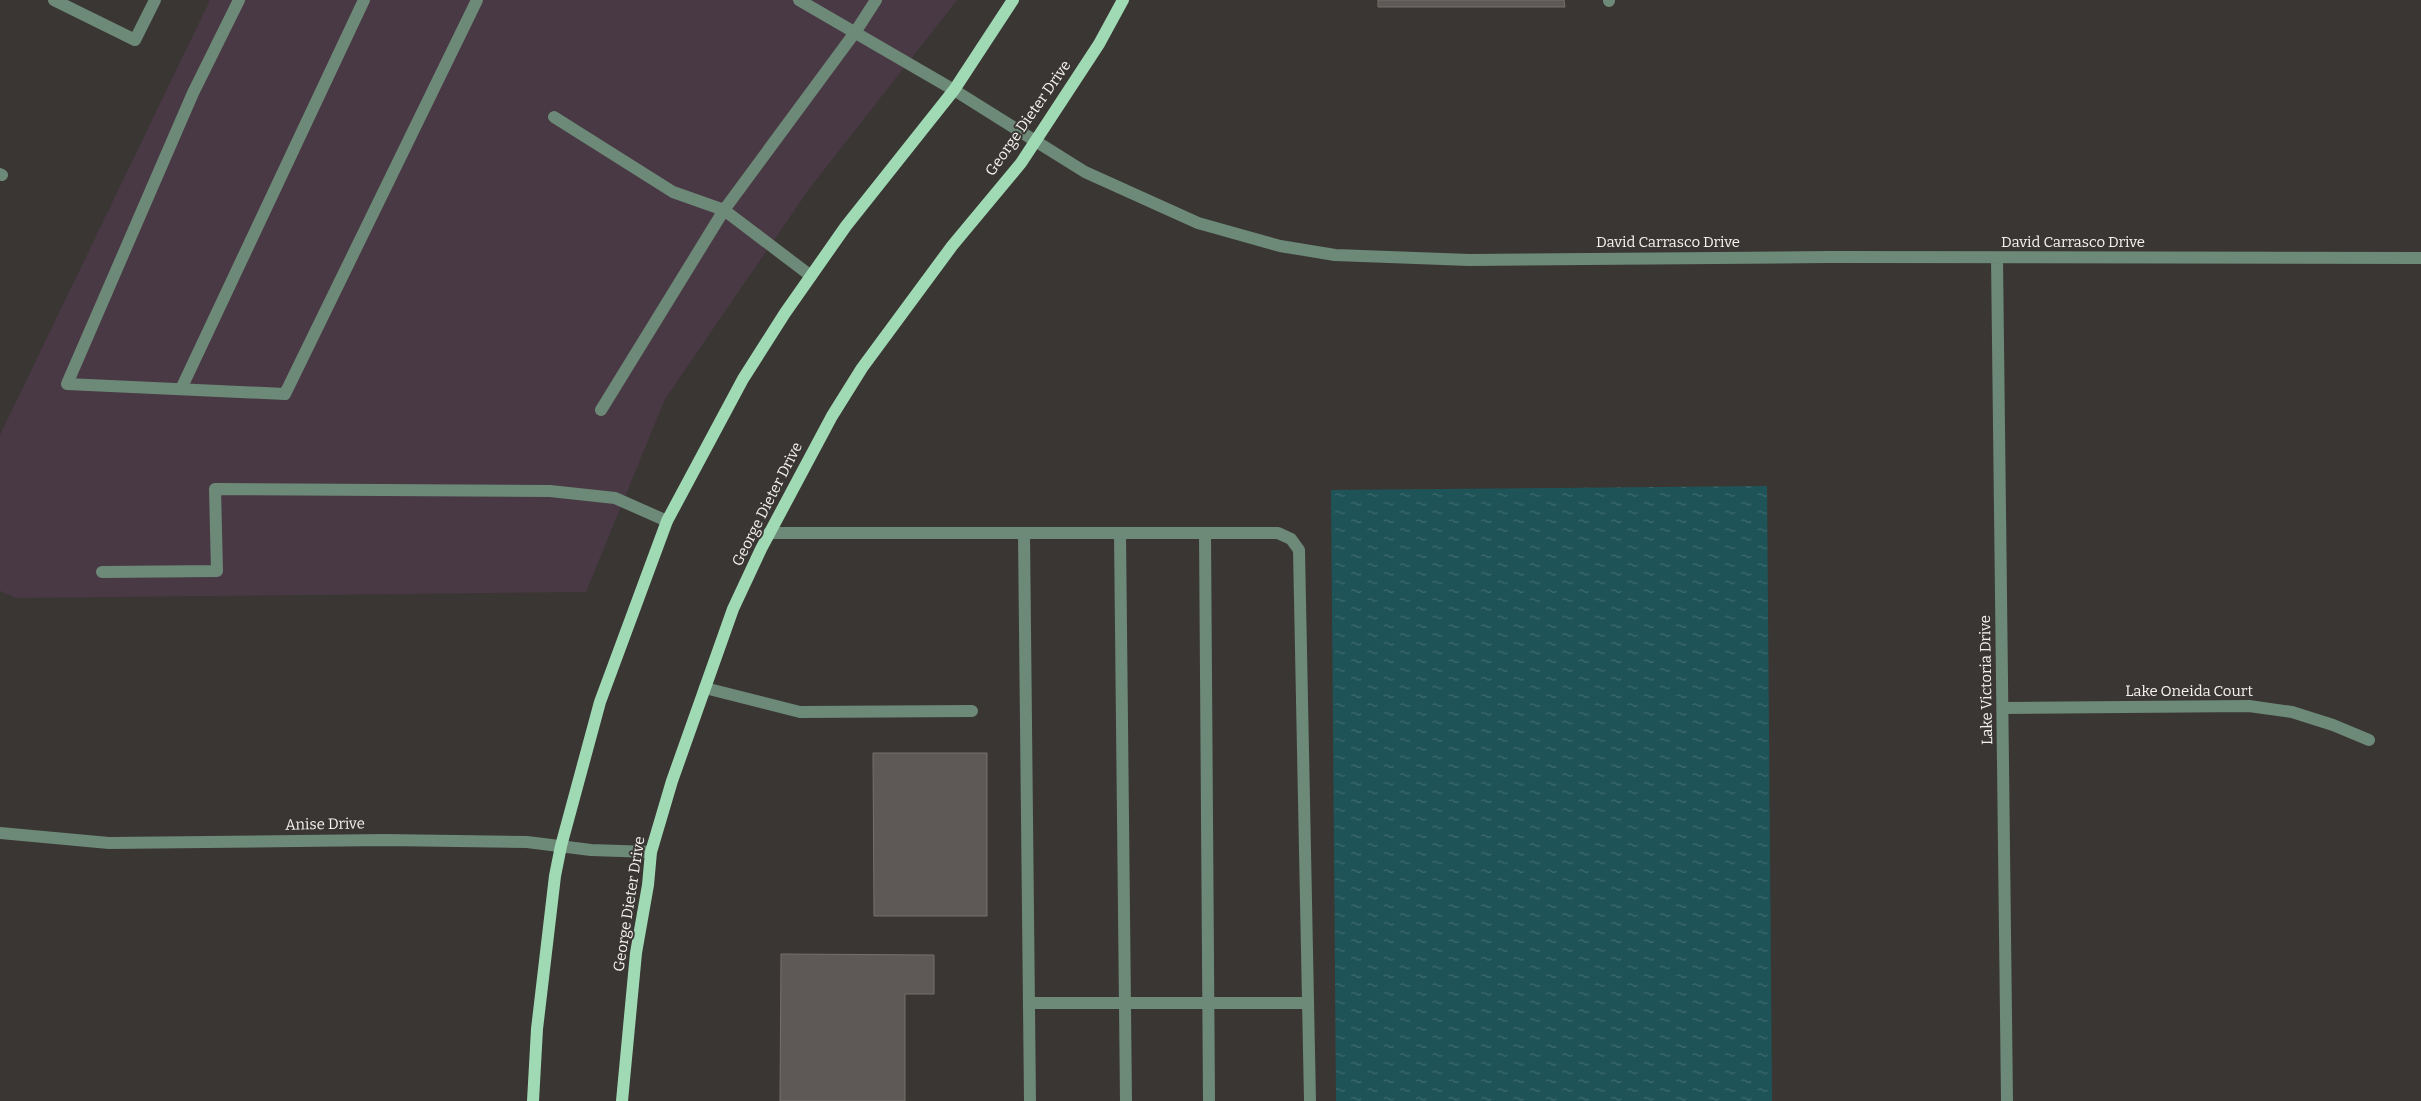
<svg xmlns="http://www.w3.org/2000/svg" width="2421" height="1101" font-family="Bitter,serif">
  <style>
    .commercial { fill: #493945 }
    .water { fill: url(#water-ripples) }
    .building { fill: #5e5956; stroke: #75706d }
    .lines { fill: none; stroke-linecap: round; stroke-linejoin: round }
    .minor { stroke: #6d8977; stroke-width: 12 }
    .major { stroke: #a0dab5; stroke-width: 12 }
    .labels { text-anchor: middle; stroke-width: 4; stroke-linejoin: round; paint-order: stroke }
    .street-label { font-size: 15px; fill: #f5f2f0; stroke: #3a3633 }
  </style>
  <defs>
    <pattern id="water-ripples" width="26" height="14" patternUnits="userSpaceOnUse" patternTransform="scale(1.25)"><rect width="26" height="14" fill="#1e5357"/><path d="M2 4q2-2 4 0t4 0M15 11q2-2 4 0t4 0" fill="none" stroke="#3f6c6f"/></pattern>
  </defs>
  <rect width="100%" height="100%" fill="#3a3633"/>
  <path class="commercial" d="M210,0H957L809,189L665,399L586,592L16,598L0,591V435Z"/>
  <path class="water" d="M1767,486L1772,1101H1336L1331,490Z"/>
  <path class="building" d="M1378,0H1564L1565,7H1378Z
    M873,753H987V916H874Z
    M781,954L934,955V994H905V1101H780Z"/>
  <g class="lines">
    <path class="minor" d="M54,0L135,40L155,0
      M239,0L193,93L67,384L285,394L477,0
      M799,0L954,90L1085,172L1198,223L1280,246L1335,255L1469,260L1829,257L2421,258
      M1609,0V1
      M554,117L673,192L724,210L811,276
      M0,174L2,175
      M1997,258L2007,1101
      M181,389L364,0
      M601,410L724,210L856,31L876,0
      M769,533H1278L1291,539L1299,550L1310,1101
      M1205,533L1209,1101
      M1120,534L1126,1101
      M1024,535L1030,1101
      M102,572L217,571L215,489L550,491L615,498L667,521
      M705,688L800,712L972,711
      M2003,708L2249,706L2292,712L2333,725L2369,740
      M0,833L109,843L385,840L527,842L591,850L651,852
      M1029,1003H1308"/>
    <path class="major" d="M533,1101L537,1029L555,876L561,846L600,702L667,521L743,379L785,313L846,226L954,90L1013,0
      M622,1101L636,953L648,885L651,852L672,781L733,609L761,549L832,416L862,368L952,246L1021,163L1099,44L1123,0"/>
  </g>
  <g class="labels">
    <g class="street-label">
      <text transform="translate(1028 118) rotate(-55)" y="5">George Dieter Drive</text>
      <text x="1668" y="247">David Carrasco Drive</text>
      <text x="2073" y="247">David Carrasco Drive</text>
      <text transform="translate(767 504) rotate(-63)" y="5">George Dieter Drive</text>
      <text transform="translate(1986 680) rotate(-91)" y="5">Lake Victoria Drive</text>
      <text x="2189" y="696">Lake Oneida Court</text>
      <text transform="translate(325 824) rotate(-1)" y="5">Anise Drive</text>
      <text transform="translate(629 904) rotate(-81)" y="5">George Dieter Drive</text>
    </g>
  </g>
</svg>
